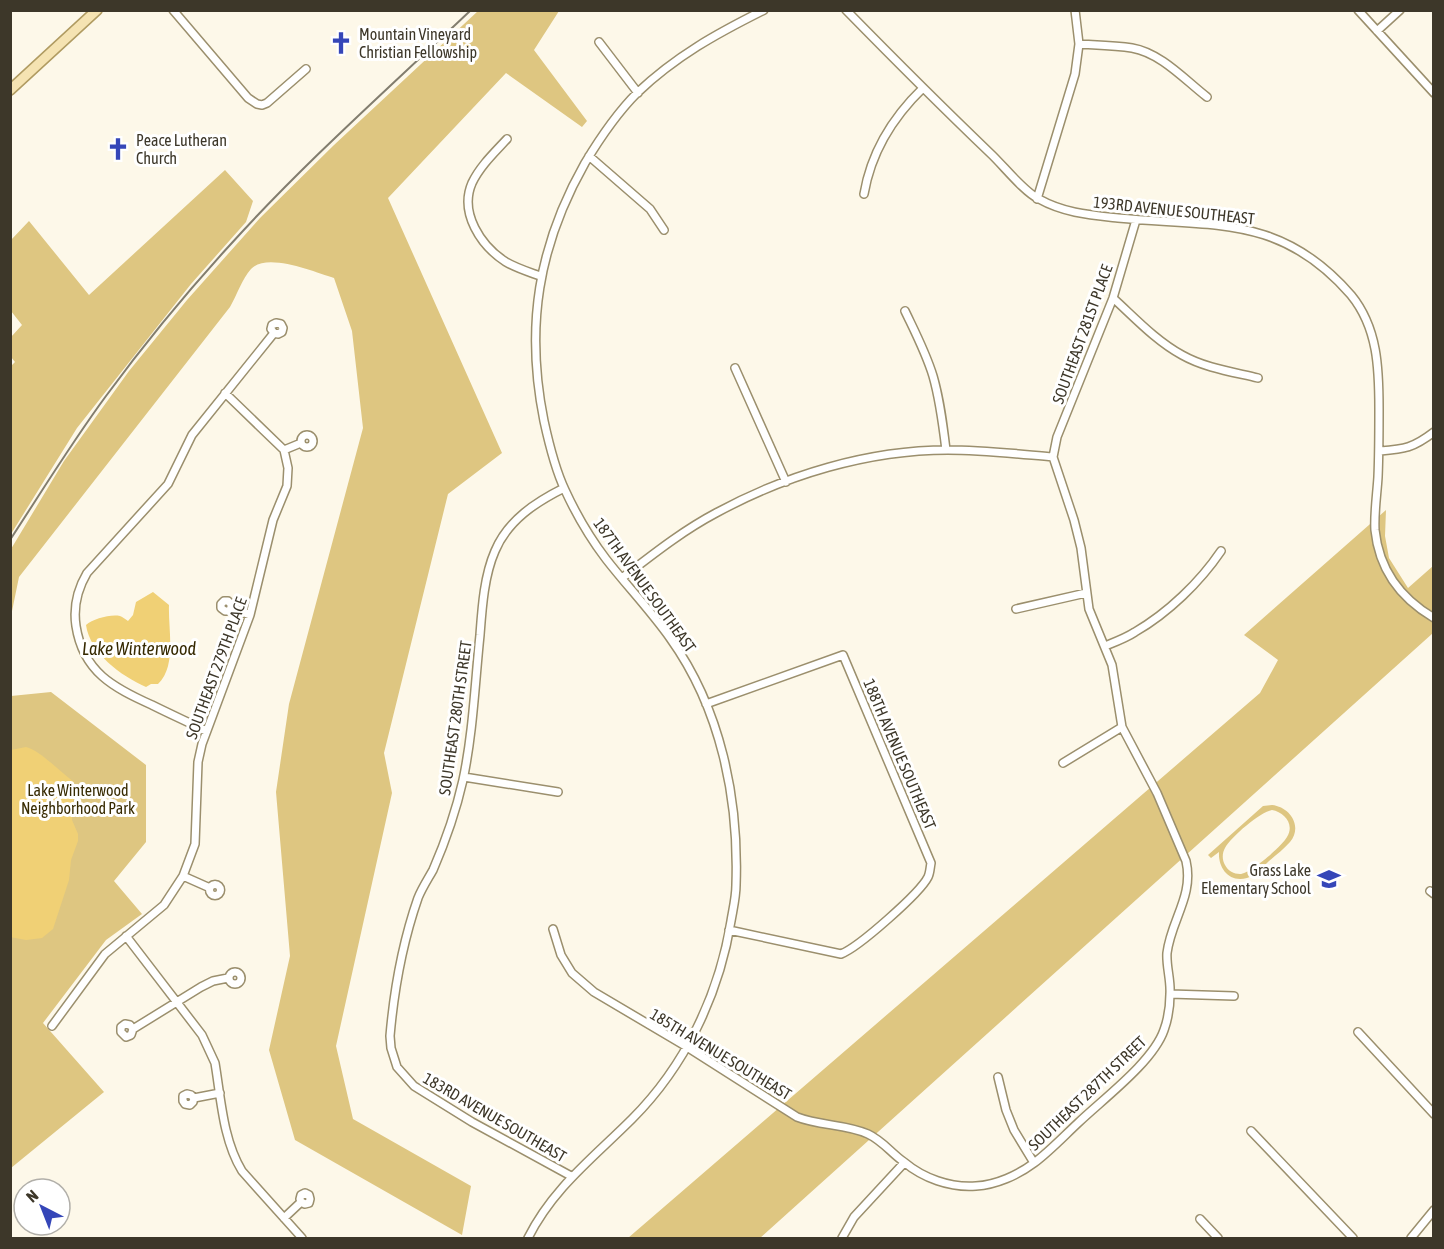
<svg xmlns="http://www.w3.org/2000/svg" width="1444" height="1249" font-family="'Asap Condensed',sans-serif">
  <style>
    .green { fill: #dec681; fill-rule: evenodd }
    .water { fill: #f0d075 }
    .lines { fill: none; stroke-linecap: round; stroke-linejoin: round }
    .minor-casing { stroke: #9b8f6d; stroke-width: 10 }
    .major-casing { stroke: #b09b61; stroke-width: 12 }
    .minor { stroke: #fff; stroke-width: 7 }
    .major { stroke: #f5e3b2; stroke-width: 9 }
    .rail { stroke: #827d6e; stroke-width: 2 }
    .labels { text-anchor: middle; stroke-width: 6; stroke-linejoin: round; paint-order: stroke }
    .poi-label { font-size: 16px; fill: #3d3729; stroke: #fff; text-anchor: start }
    .street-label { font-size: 16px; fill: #3d3729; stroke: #fff }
    .park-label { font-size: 16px; fill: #382b02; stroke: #fff }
    .water-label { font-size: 18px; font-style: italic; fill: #352800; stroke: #fff }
  </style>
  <rect width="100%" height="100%" fill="#fdf8e9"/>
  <path class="green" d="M478,11H559L534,50L587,121L582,127L506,73L388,198L502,453L448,494L384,753L392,793L336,1046L353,1119L471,1186L462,1235L295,1140L269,1050L290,956L276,792L289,704L363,428L352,331L334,278C314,272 267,252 251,269C242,279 237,295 230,307L19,577L11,616V549L64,461L129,371L187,300L260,218L334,145Z
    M225,170L253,201L246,222L191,284L77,428L11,534L10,367L15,362L11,357V337L22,325L11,311V240L29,221L89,295Z
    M1386,510L1385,536L1389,558L1408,588L1433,566V633L760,1238H628L1260,693L1278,660L1244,635Z
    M51,692L146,765V842L114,881L142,914L106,940L43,1023L104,1092L11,1168V696Z
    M1272,805C1290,807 1303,826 1290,842C1284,849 1276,855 1269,861C1263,867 1256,875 1247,878C1229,883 1218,868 1219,852L1211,858L1208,855L1263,806ZM1272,810C1284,812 1295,824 1287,837C1282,846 1250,874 1240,874C1234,874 1228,871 1225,865C1222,860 1222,853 1225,848C1231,837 1260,812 1272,810Z"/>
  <path class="water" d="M153,592L169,605C168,629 177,666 158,684H151L146,687C121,676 90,653 86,625C93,619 110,614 120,616C123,617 125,619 128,621L133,615L136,602Z
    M26,747C41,751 59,771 74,782L72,820L78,834V841L71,860L69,880L53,929L42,938L26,940L10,937L11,750Z"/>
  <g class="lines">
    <g class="minor-casing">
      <path id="minor" d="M173,10L248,98L257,104L262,105L267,103L306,69
        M846,10C894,59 941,106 990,153C1003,165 1024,192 1039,199C1064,213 1090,215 1118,218C1213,227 1281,214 1351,295C1378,328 1379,369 1379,409C1379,432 1379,454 1378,477C1377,494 1374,513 1375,530C1379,569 1400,598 1434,618
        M1358,10L1434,93
        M1377,31L1400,10
        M599,42L638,93
        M1079,44C1096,45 1115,45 1132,48C1161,53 1185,80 1207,97
        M507,139C495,152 480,166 472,183C459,213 481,246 506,262C516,268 529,272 540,276
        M589,156L650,209L664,230
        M864,194C871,153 893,117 923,88
        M1037,199L1075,74L1079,44L1075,10
        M1113,298C1134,317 1156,341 1182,355C1205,368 1233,372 1258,378
        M905,311C915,332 926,353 933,376C940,400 943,425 946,450
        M735,368L786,482
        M225,393L284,450
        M301 441a6 6 0 1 1 12 0a6 6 0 1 1-12 0Z
        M284,450L301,443
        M1380,451C1405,449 1413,448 1434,432
        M564,488C536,502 508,520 495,551C484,576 482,608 480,635C475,683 473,733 463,780C456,811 446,840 433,870C428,879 422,888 418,898C403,941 394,990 390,1036L391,1048L397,1067L414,1086L472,1122L571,1176
        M622,578C652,555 682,531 716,513C786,475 868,450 948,450C983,450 1018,454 1053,457
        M231,608V604L228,601H224L221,604V608L225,611H229L231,608L250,615
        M1016,609L1086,593
        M1105,646C1115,642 1126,638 1135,632C1168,613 1200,582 1221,551
        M706,704L843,655L931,863C930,868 930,873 928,877C920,893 859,947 841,954L729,930
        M206,731C188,722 170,714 152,705C114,688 83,672 76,626C73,606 77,590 87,573L168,484L192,435L274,333L278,334L282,332L283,328L281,324L276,323L272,325L271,329L274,333
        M1063,763L1122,727
        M464,777L558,792
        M183,876L210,888
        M209.5 890a5.5 5.5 0 1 1 11 0a5.5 5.5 0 1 1-11 0Z
        M1430,891L1434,894
        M553,929L561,955L572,973L594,992L687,1047L797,1117C820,1126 846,1124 868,1134C883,1141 891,1153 904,1162C923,1178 950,1188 976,1186C996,1185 1018,1175 1034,1163C1050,1151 1064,1136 1078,1123C1103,1099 1153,1062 1164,1030C1168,1019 1170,1005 1170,994C1171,980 1166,966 1167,953C1171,920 1194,896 1186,861L1157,793L1122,727L1112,665L1089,609L1081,548L1074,520L1053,457L1057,437L1113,298L1136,220
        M126,936L202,1035L215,1063C221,1099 223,1140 242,1171L302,1238
        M229 978a6 6 0 1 1 12 0a6 6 0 1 1-12 0Z
        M1170,994L1234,996
        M52,1026L105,954L164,905L183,876L195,844L198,762L202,744L250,615L273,520L287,486L288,468L284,450
        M133,1029L130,1025L125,1024L121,1027V1032L126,1037L131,1035L133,1029L201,987L213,981L228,978
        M1358,1032L1434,1114
        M998,1077L1006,1110L1014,1130L1034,1163
        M194,1098L193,1102L190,1105L185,1104L183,1101V1096L187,1094L191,1095L194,1098L220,1093
        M1251,1131L1353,1238
        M284,1218L301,1202L305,1204L309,1203L310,1199L309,1195L305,1193L301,1195L300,1199L301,1202
        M1200,1219L1218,1238
        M528,1238C553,1188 593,1158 632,1119C685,1066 719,995 731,921C733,909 736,897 736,885C739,799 721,709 670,638C650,610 627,586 606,559C590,538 576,514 565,490C555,469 549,444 544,421C525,327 538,246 585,163C600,138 616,114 637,93C676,56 716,34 764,10
        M842,1238L854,1217L904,1163
        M1411,1238L1434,1210"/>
    </g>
    <g class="major-casing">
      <path id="major" d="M10,90L97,10"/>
    </g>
    <use href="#minor" class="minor"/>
    <use href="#major" class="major"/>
    <path class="rail" d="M10,540C42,491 72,442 106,396C145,343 186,293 230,245C305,162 390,87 471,10"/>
  </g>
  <defs>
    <g id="church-bare" transform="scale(1.8)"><path d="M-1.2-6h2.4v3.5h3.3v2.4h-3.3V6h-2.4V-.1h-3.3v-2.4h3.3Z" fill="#3546b8" stroke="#fff" stroke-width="2.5" paint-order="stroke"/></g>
    <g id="school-bare" transform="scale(1.8)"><path d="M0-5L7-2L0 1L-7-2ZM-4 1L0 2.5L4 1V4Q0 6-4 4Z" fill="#3546b8" stroke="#fff" stroke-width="2.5" paint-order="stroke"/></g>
  </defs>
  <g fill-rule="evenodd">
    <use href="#church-bare" x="341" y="43"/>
    <use href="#church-bare" x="118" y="149"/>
    <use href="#school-bare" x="1329" y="879"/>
  </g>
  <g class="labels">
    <g class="poi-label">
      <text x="359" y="40">Mountain Vineyard<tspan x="359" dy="18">Christian Fellowship</tspan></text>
      <text x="136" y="146">Peace Lutheran<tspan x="136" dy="18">Church</tspan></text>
      <text x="1311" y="876" text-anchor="end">Grass Lake<tspan x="1311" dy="18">Elementary School</tspan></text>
    </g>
    <g class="street-label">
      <text transform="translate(1174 210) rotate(6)" y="6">193RD AVENUE SOUTHEAST</text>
      <text transform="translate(1082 334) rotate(-70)" y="6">SOUTHEAST 281ST PLACE</text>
      <text transform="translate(645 585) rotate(54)" y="6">187TH AVENUE SOUTHEAST</text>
      <text transform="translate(216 668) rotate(-70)" y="6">SOUTHEAST 279TH PLACE</text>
      <text transform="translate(455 718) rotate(-82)" y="6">SOUTHEAST 280TH STREET</text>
      <text transform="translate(900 754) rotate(67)" y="6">188TH AVENUE SOUTHEAST</text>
      <text transform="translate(721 1054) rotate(31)" y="6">185TH AVENUE SOUTHEAST</text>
      <text transform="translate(1087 1093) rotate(-44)" y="6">SOUTHEAST 287TH STREET</text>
      <text transform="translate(495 1117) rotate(30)" y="6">183RD AVENUE SOUTHEAST</text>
    </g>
    <g class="park-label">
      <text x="78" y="796">Lake Winterwood<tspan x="78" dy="18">Neighborhood Park</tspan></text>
    </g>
    <g class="water-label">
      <text x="139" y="655">Lake Winterwood</text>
    </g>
  </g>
  <rect width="1444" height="1249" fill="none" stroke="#3d3729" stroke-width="24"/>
  <g transform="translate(42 1207) rotate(318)"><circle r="28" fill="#ffffff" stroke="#b1afa9" stroke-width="1.5"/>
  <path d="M0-4.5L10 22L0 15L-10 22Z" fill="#3546b8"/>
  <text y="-9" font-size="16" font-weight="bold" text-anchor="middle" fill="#3d3729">N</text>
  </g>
</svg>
